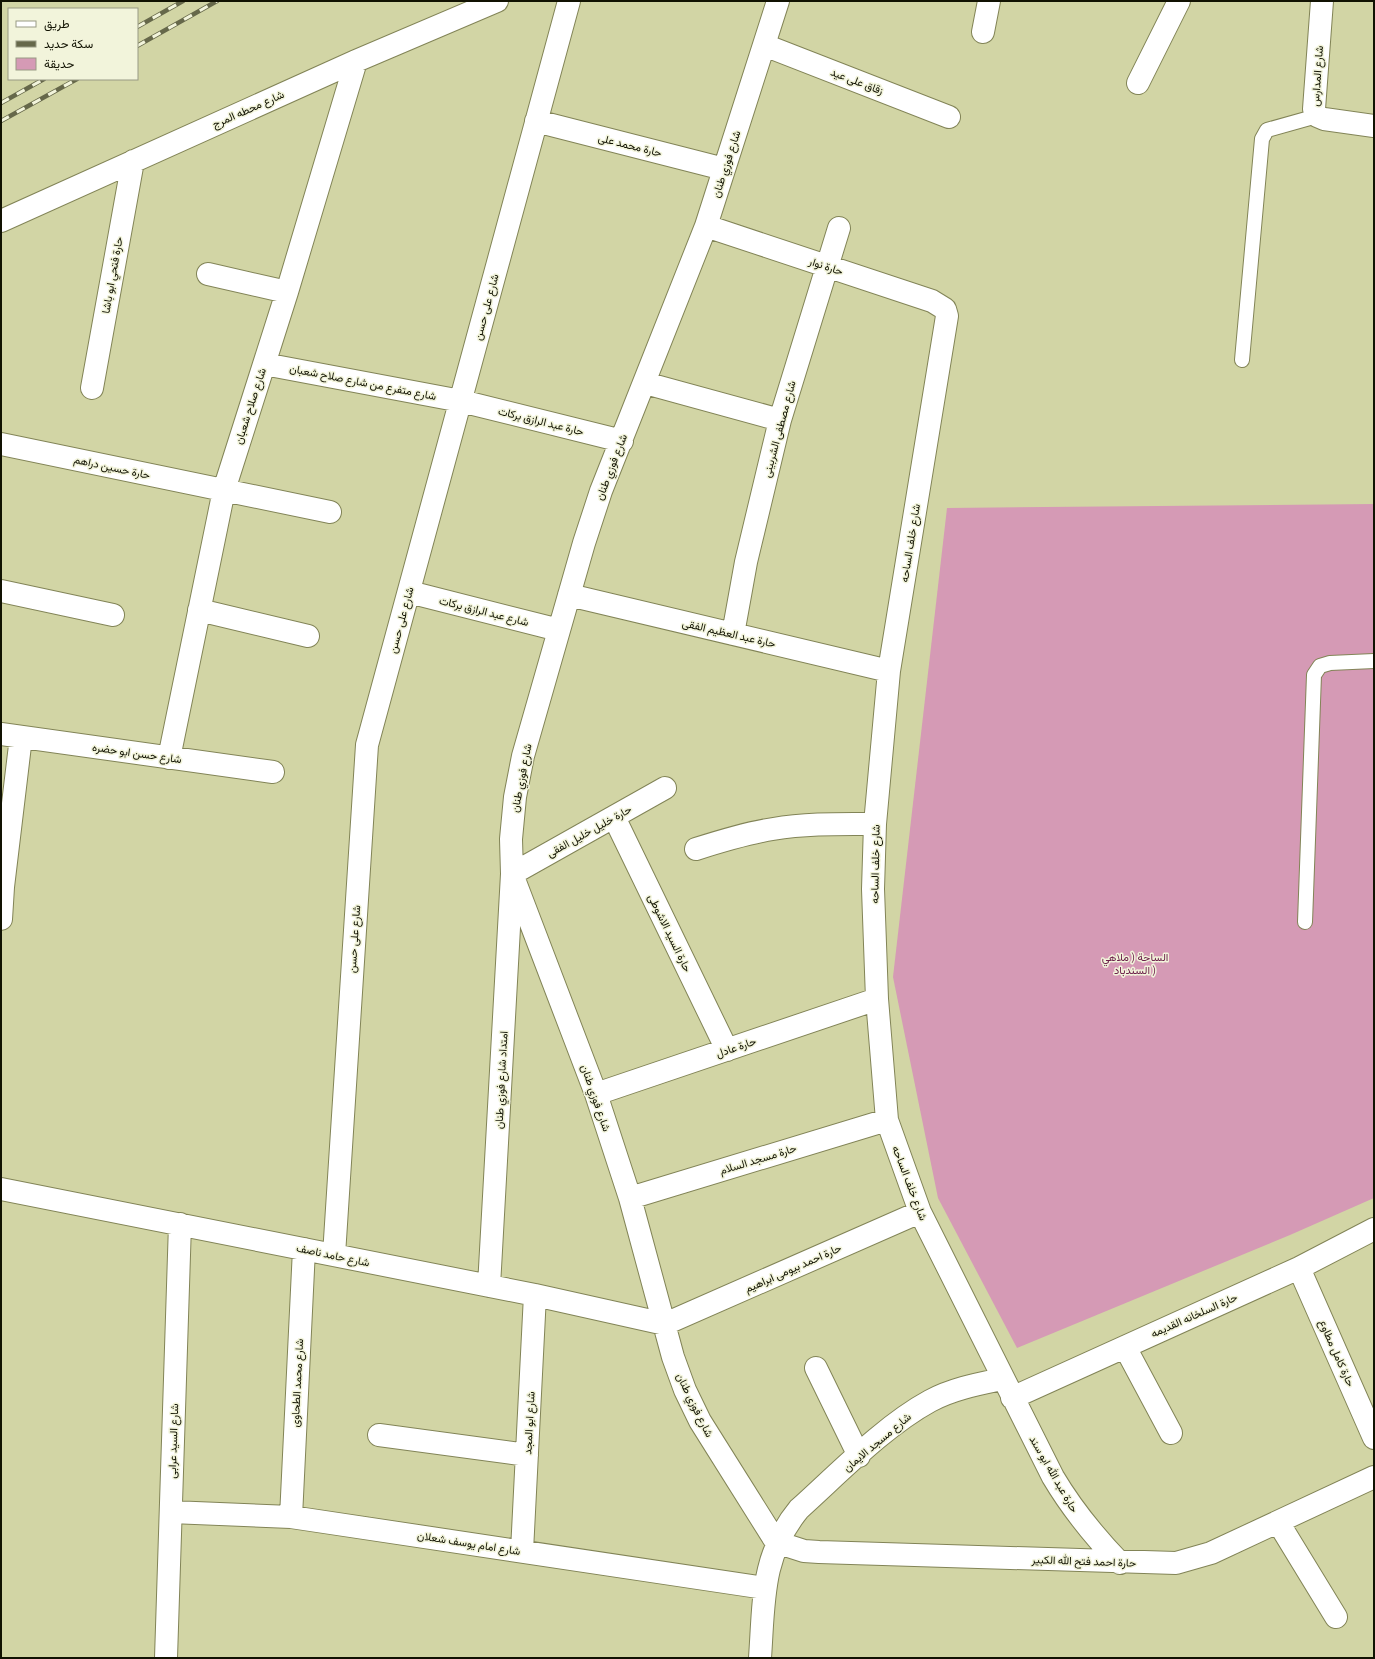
<svg xmlns="http://www.w3.org/2000/svg" width="1375" height="1659" font-family="Ubuntu,Vazirmatn,sans-serif">
  <style>
    .green { fill: #d59ab5 }
    .lines { fill: none; stroke-linecap: round; stroke-linejoin: round }
    .service-casing { stroke: #828457; stroke-width: 16 }
    .minor-casing { stroke: #828457; stroke-width: 24 }
    .service { stroke: #fff; stroke-width: 14 }
    .minor { stroke: #fff; stroke-width: 22 }
    .rail-casing { stroke: #66684a; stroke-width: 4.5 }
    .rail { stroke: #f2f4db; stroke-width: 3; stroke-dasharray: 9; stroke-linecap: butt }
    .labels { text-anchor: middle; stroke-width: 3; stroke-linejoin: round; paint-order: stroke }
    .street-label { font-size: 11px; fill: #111202; stroke: #f2f4db }
    .park-label { font-size: 11px; fill: #6c204a; stroke: #f2f4db }
  </style>
  <rect width="100%" height="100%" fill="#d2d5a5"/>
  <path class="green" d="M1374,504V1198L1290,1235L1017,1348L938,1198L893,977L947,508Z"/>
  <g class="lines">
    <g class="service-casing">
      <path id="service" d="M1242,360L1262,139L1267,130L1317,116
        M1305,922L1314,675L1320,666L1330,663L1374,661"/>
    </g>
    <g class="minor-casing">
      <path id="minor" d="M1322,1L1314,109L1317,116L1324,119L1374,126
        M983,32L989,1
        M764,45L949,117
        M1138,83L1179,1
        M536,121L724,169
        M1,221L356,61L497,1
        M706,226L932,301L945,309L947,316L889,671L875,824L873,889L877,999L887,1120L920,1212L1053,1477C1072,1509 1094,1536 1120,1563
        M208,274L287,292
        M264,364L461,401L622,441
        M645,383L780,420
        M92,388L133,161
        M1,444L330,512
        M1,591L113,615
        M409,592L559,630
        M569,595L889,671
        M199,610L308,636
        M733,634L746,562L780,420L839,228
        M1,734L273,772
        M169,758L224,490L287,292L356,61
        M614,817L727,1050
        M696,849C721,841 747,833 773,829C807,823 842,824 875,824
        M1,919L3,887L21,737
        M596,1094L877,999
        M1,1189L535,1295L665,1324L920,1212
        M630,1198L887,1120
        M334,1255L367,745L569,1
        M1299,1268L1374,1438
        M489,1286L512,874L665,788
        M1125,1347L1171,1433
        M816,1368L859,1456
        M1012,1398L1299,1268L1374,1229
        M379,1435L527,1455
        M171,1512L291,1517L765,1588
        M291,1517L304,1249
        M1278,1522L1336,1617
        M776,1542L700,1421L685,1390L673,1357L630,1198L596,1094L512,874L511,839L515,797L523,756L584,543L601,491L706,226L778,1
        M776,1542L804,1551L819,1552L1176,1563L1211,1553L1374,1477
        M522,1551L535,1295
        M166,1658L180,1224
        M760,1658C764,1602 761,1555 799,1509C838,1474 884,1426 930,1401C952,1389 978,1384 1002,1379"/>
    </g>
    <use href="#service" class="service"/>
    <use href="#minor" class="minor"/>
    <g class="rail-casing">
      <path id="rail" d="M137,27L183,1
        M137,46L217,1
        M1,103L44,79
        M1,121L77,79"/>
    </g>
    <use href="#rail" class="rail"/>
  </g>
  <g class="labels">
    <g class="street-label">
      <text transform="translate(1317 76) rotate(-86)" y="4">شارع المدارس</text>
      <text transform="translate(857 81) rotate(21)" y="4">زقاق على عيد</text>
      <text transform="translate(248 109) rotate(-24)" y="4">شارع محطه المرج</text>
      <text transform="translate(630 145) rotate(14)" y="4">حارة محمد على</text>
      <text transform="translate(726 164) rotate(-72)" y="4">شارع فوزي طنان</text>
      <text transform="translate(826 266) rotate(18)" y="4">حارة نوار</text>
      <text transform="translate(112 275) rotate(-80)" y="4">حارة فتحي ابو باشا</text>
      <text transform="translate(486 307) rotate(-75)" y="4">شارع على حسن</text>
      <text transform="translate(363 382) rotate(11)" y="4">شارع متفرع من شارع صلاح شعبان</text>
      <text transform="translate(250 406) rotate(-72)" y="4">شارع صلاح شعبان</text>
      <text transform="translate(541 421) rotate(14)" y="4">حارة عبد الرازق بركات</text>
      <text transform="translate(779 429) rotate(-75)" y="4">شارع مصطفى الشربينى</text>
      <text transform="translate(112 467) rotate(12)" y="4">حارة حسين دراهم</text>
      <text transform="translate(611 467) rotate(-69)" y="4">شارع فوزي طنان</text>
      <text transform="translate(910 543) rotate(-81)" y="4">شارع خلف الساحه</text>
      <text transform="translate(484 611) rotate(14)" y="4">شارع عبد الرازق بركات</text>
      <text transform="translate(401 620) rotate(-75)" y="4">شارع على حسن</text>
      <text transform="translate(729 633) rotate(13)" y="4">حارة عبد العظيم الفقى</text>
      <text transform="translate(137 753) rotate(8)" y="4">شارع حسن ابو حضره</text>
      <text transform="translate(521 778) rotate(-79)" y="4">شارع فوزي طنان</text>
      <text transform="translate(589 831) rotate(-29)" y="4">حارة خليل خليل الفقى</text>
      <text transform="translate(875 864) rotate(-89)" y="4">شارع خلف الساحه</text>
      <text transform="translate(670 933) rotate(64)" y="4">حارة السيد الاشوطى</text>
      <text transform="translate(354 939) rotate(-86)" y="4">شارع على حسن</text>
      <text transform="translate(736 1047) rotate(-19)" y="4">حارة عادل</text>
      <text transform="translate(501 1080) rotate(-87)" y="4">امتداد شارع فوزي طنان</text>
      <text transform="translate(596 1098) rotate(71)" y="4">شارع فوزي طنان</text>
      <text transform="translate(758 1159) rotate(-17)" y="4">حارة مسجد السلام</text>
      <text transform="translate(910 1183) rotate(69)" y="4">شارع خلف الساحه</text>
      <text transform="translate(333 1255) rotate(12)" y="4">شارع حامد ناصف</text>
      <text transform="translate(793 1268) rotate(-24)" y="4">حارة احمد بيومى ابراهيم</text>
      <text transform="translate(1194 1315) rotate(-24)" y="4">حارة السلخانه القديمه</text>
      <text transform="translate(1337 1353) rotate(66)" y="4">حارة كامل مطاوع</text>
      <text transform="translate(297 1383) rotate(-87)" y="4">شارع محمد الطحاوى</text>
      <text transform="translate(695 1405) rotate(64)" y="4">شارع فوزي طنان</text>
      <text transform="translate(529 1423) rotate(-87)" y="4">شارع ابو المجد</text>
      <text transform="translate(173 1441) rotate(-88)" y="4">شارع السيد عرابى</text>
      <text transform="translate(877 1442) rotate(-40)" y="4">شارع مسجد الايمان</text>
      <text transform="translate(1054 1474) rotate(60)" y="4">حارة عبد الله ابو سند</text>
      <text transform="translate(469 1543) rotate(9)" y="4">شارع امام يوسف شعلان</text>
      <text transform="translate(1084 1561) rotate(2)" y="4">حارة احمد فتح الله الكبير</text>
    </g>
    <g class="park-label">
      <text x="1135" y="961">الساحة ( ملاهي<tspan x="1135" dy="13">السندباد )</tspan></text>
    </g>
  </g>
  <rect width="1375" height="1659" fill="none" stroke="#111202" stroke-width="4"/>
  <rect x="8" y="8" width="130" height="72" fill="#f2f4db" stroke="#989a84"/>
  <rect x="16" y="21" width="20" height="6" fill="#ffffff" stroke="#989a84"/>
  <text x="44" y="28" font-size="12" fill="#111202">طريق</text>
  <rect x="16" y="41" width="20" height="6" fill="#66684a" stroke="#989a84"/>
  <text x="44" y="48" font-size="12" fill="#111202">سكة حديد</text>
  <rect x="16" y="58" width="20" height="12" fill="#d59ab5" stroke="#989a84"/>
  <text x="44" y="68" font-size="12" fill="#111202">حديقة</text>
</svg>
